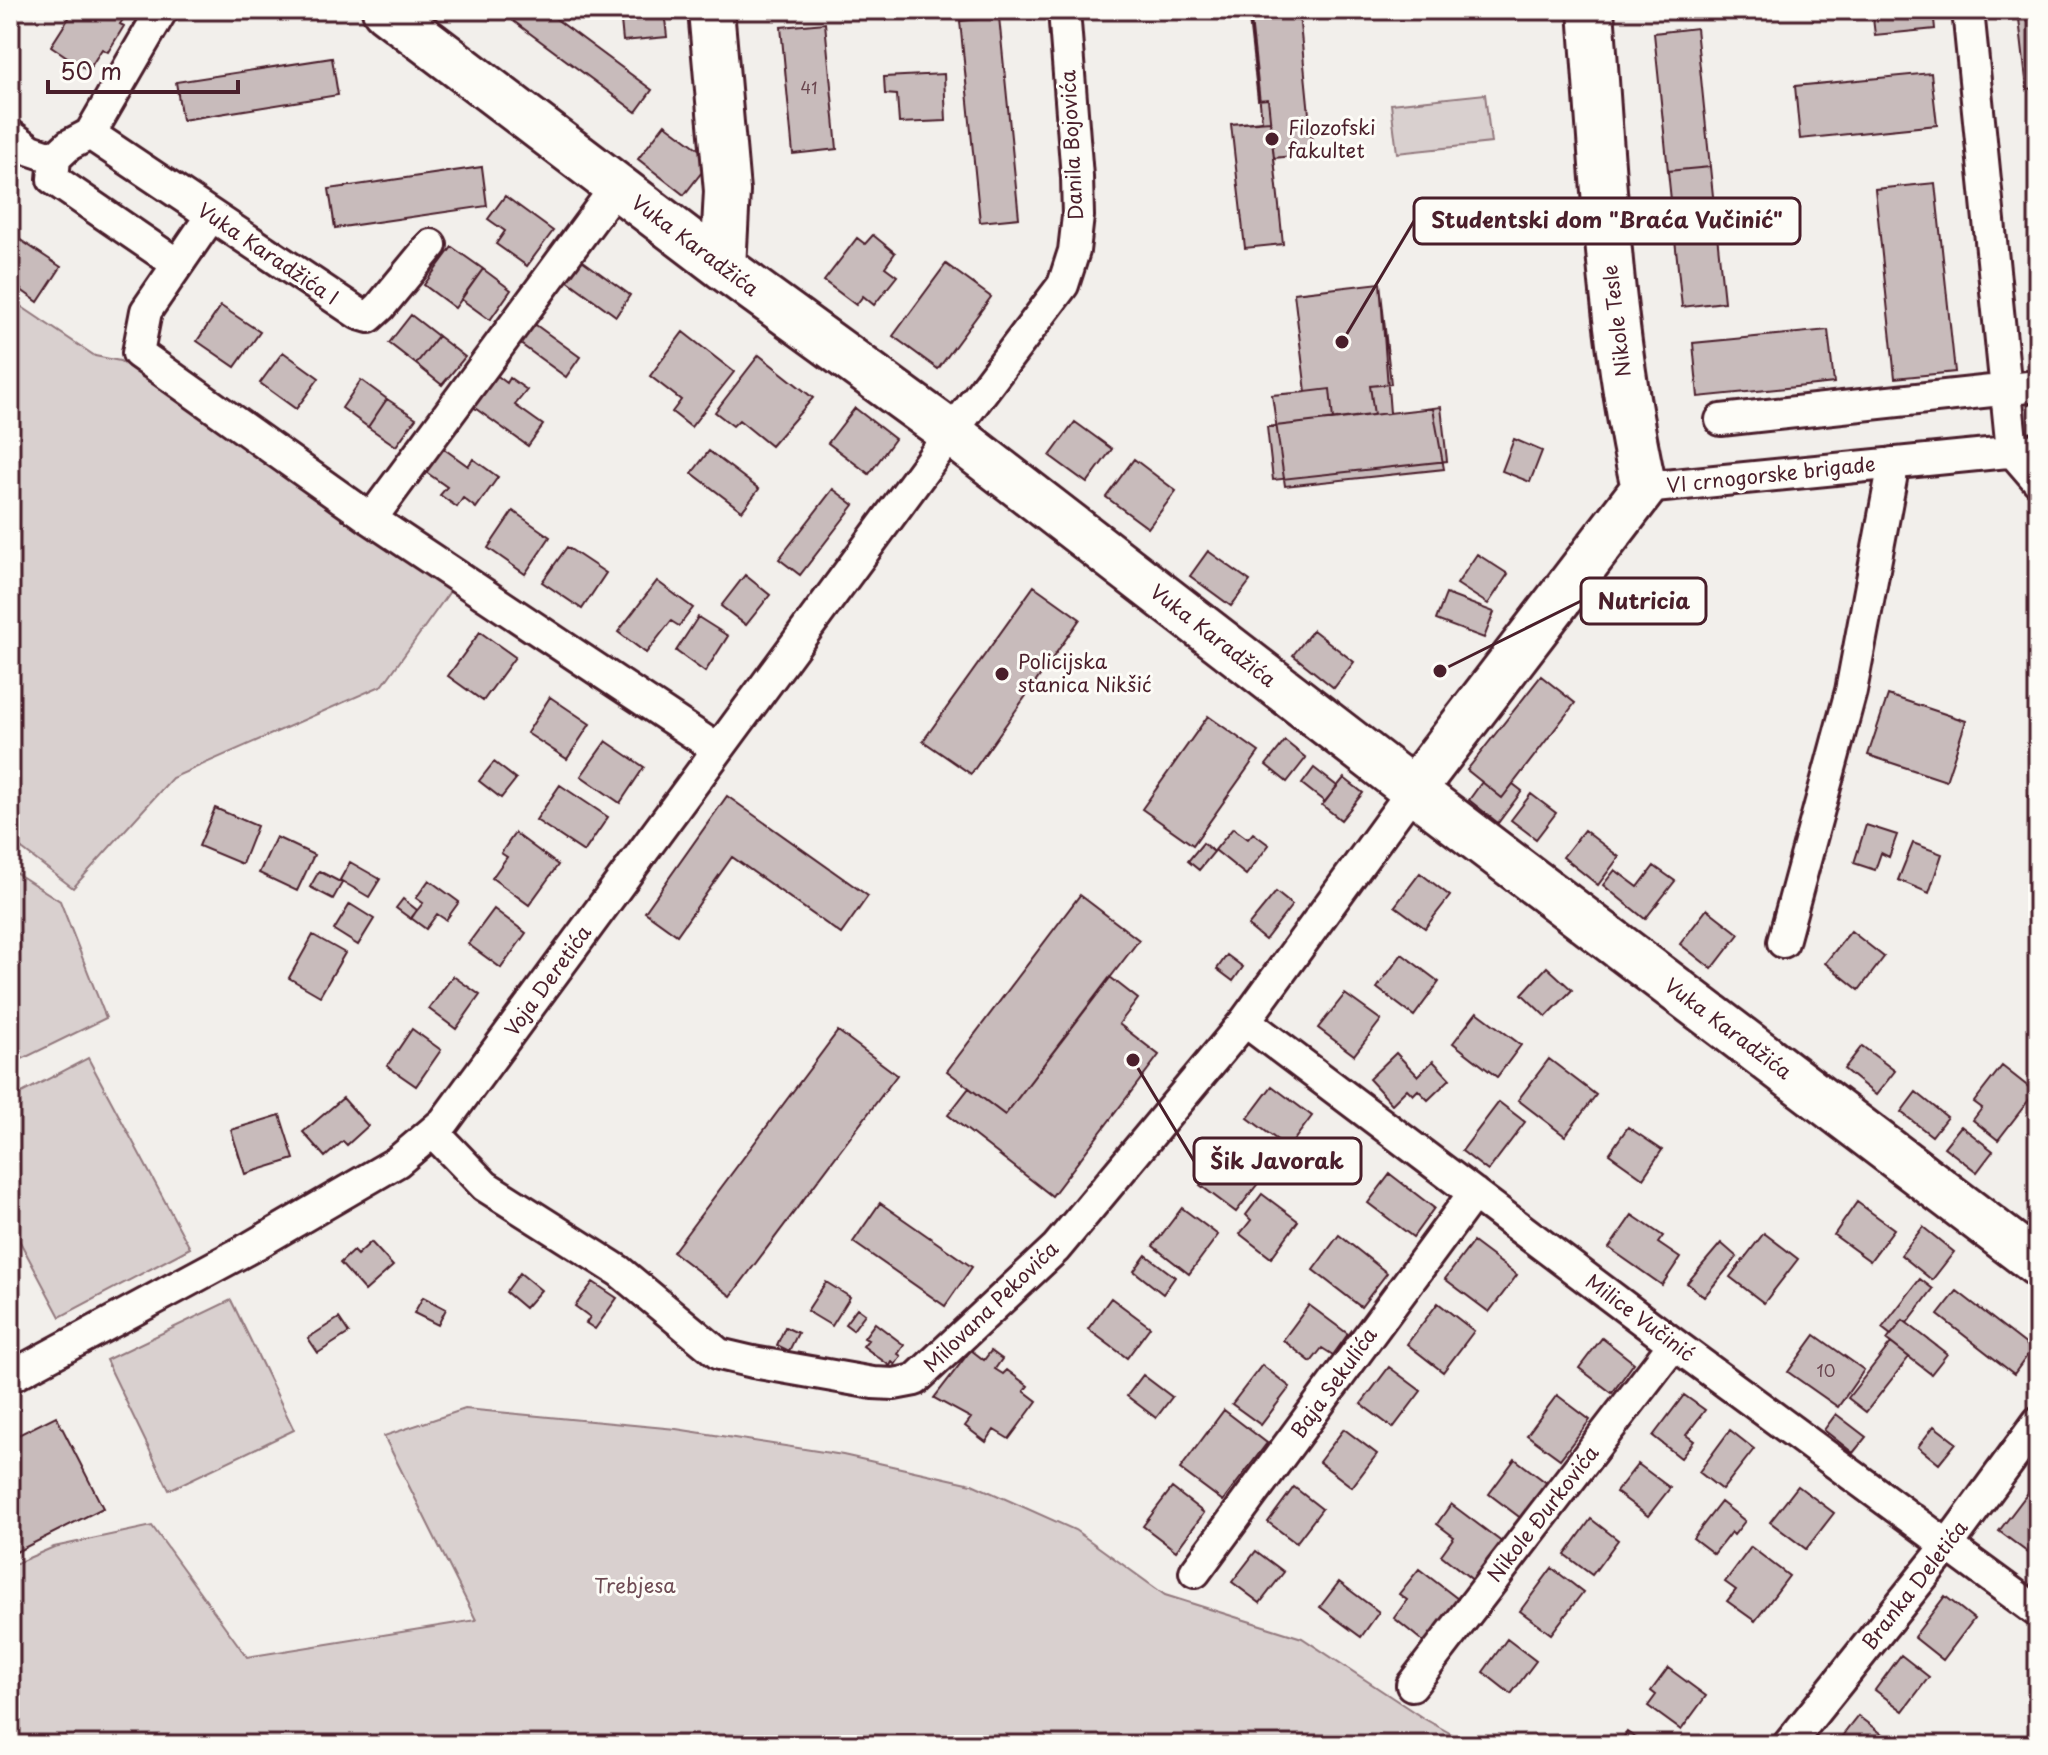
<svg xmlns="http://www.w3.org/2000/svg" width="2048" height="1755" font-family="'Playpen Sans',sans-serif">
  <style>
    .green { fill: #d9d0cf; stroke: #92787d; stroke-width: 2 }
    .building { fill: #c8bbbb; stroke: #4a1f2b; stroke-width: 2 }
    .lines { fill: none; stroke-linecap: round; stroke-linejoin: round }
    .street-casing { stroke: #4a1f2b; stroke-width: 36 }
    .secondary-casing { stroke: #4a1f2b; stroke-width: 50 }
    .street { stroke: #fdfcf7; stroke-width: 30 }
    .secondary { stroke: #fdfcf7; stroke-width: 44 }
    .poi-dot { fill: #4a1f2b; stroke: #fdfcf7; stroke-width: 3 }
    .labels { text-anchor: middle; stroke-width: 6; stroke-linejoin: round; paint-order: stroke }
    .number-label { font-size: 16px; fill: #6a464f }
    .poi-label { font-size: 20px; fill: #4a1f2b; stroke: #fdfcf7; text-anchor: start }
    .street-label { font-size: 20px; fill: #4a1f2b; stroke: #fdfcf7 }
    .park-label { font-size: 20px; fill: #6e4b54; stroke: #fdfcf7 }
    .leader { fill: none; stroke: #4a1f2b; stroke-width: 3 }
    .callout-dot { fill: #4a1f2b; stroke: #fdfcf7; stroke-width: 3 }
    .callout { fill: #fdfcf7; stroke: #4a1f2b; stroke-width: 3 }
    .callout-label { font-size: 22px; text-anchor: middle; font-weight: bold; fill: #4a1f2b }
  </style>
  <rect width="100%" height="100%" fill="#f2efeb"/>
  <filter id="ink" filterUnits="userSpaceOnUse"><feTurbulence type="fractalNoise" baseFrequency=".0125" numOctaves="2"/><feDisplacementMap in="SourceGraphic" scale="16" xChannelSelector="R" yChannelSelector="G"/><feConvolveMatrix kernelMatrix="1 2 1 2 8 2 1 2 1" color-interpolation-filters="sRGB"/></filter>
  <g filter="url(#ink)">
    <path class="green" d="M1485,94L1491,143L1397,153L1391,104Z
      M10,299L95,356L120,361L453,587L383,685L172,778L73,888L10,840Z
      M10,869L60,901L106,1018L10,1065Z
      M88,1058L190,1248L60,1317L10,1223V1099Z
      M231,1300L294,1430L169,1490L106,1360Z
      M465,1409L676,1429L843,1455L972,1484L1075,1530L1165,1595L1302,1638L1423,1718L1471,1745H10V1566L54,1547L152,1526L247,1657L476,1620L384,1436Z"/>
    <path class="building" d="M74,10H129L120,24L124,26L108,52L102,49L88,71L51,46Z
      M507,10H544L652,90L636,112L504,14Z
      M620,10H664L667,37L623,41Z
      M959,10H998L999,17L960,21Z
      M1248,10H1340L1299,14L1313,154L1274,158L1268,99L1258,100Z
      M1250,10H1340L1299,14L1313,154L1274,158L1283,244L1245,248L1231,124L1262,121Z
      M1872,10H1933L1935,29L1875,35Z
      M2018,10H2038V88L2027,89Z
      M999,17L1019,218L980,222L960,21Z
      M825,23L837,149L793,154L781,27Z
      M1696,28L1710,167L1668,171L1654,33Z
      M332,58L338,95L182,120L176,82Z
      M1931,73L1937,125L1800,139L1795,86Z
      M944,74L946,121L899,123L897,95L885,94L884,77Z
      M1270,121L1283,244L1245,248L1231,124Z
      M665,124L712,159L684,195L638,159Z
      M482,167L487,206L335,228L329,189Z
      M1710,167L1724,302L1682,307L1668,171Z
      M1935,183L1955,372L1895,378L1875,189Z
      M505,196L553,231L527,266L496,244L505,231L488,219Z
      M10,233L61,267L38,302L10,282Z
      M873,235L895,253L885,267L897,276L874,305L863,296L856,305L824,281L857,238L865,244Z
      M452,247L483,269L455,308L424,285Z
      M579,258L630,295L616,316L564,278Z
      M946,264L991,297L938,369L893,336Z
      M483,269L511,290L490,320L461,299Z
      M1380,283L1391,384L1370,386L1374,415L1333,420L1330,389L1306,392L1294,293Z
      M1380,283L1390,413L1433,408L1444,469L1285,486L1272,395L1306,392L1294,293Z
      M221,306L260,332L235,367L197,341Z
      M411,315L438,336L416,364L389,343Z
      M529,320L580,357L566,377L515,340Z
      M1828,330L1834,383L1698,397L1693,343Z
      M683,332L734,372L691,427L672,412L681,400L650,376Z
      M438,336L465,357L442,385L416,364Z
      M283,352L319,378L296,409L260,383Z
      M759,355L813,398L771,446L739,420L733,426L715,412Z
      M495,374L507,383L510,378L527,390L515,405L543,425L528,446L472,406Z
      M361,380L387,399L368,427L342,408Z
      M387,399L416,418L396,446L368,427Z
      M1441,407L1447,461L1273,480L1267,427Z
      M855,408L895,439L869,474L828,443Z
      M1075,422L1112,449L1087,483L1050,456Z
      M1514,439L1542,451L1530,482L1502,471Z
      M440,446L468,466L473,459L498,477L476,508L463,498L457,507L440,495L447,487L423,470Z
      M709,451L759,489L742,511L692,473Z
      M1134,459L1176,491L1148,528L1106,497Z
      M833,489L854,505L800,575L779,559Z
      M513,511L550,537L525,574L488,548Z
      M567,547L606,573L582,609L542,582Z
      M1208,551L1250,581L1231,606L1190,576Z
      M1477,554L1508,574L1488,604L1457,584Z
      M745,575L770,595L746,625L721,606Z
      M657,581L693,608L679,626L671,621L646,653L618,632Z
      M1034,586L1080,619L971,774L923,741Z
      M1446,594L1494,612L1484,638L1436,620Z
      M698,617L728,636L705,672L676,651Z
      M1313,630L1354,662L1334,688L1293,655Z
      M480,632L515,657L483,701L448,676Z
      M1541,676L1575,703L1502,798L1467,770Z
      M1888,695L1966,721L1946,781L1868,755Z
      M550,697L590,724L567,759L527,733Z
      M1208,716L1259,752L1193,845L1142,809Z
      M606,741L644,767L620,803L581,776Z
      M1285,741L1306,758L1287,782L1266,765Z
      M494,762L516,779L501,798L479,781Z
      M1314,768L1337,786L1325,802L1302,784Z
      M1344,778L1363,793L1341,820L1322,805Z
      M1482,782L1502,798L1513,784L1522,791L1498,823L1469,800Z
      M560,785L608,817L584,852L536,820Z
      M1531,794L1556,813L1536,839L1511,820Z
      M727,796L868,896L841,934L732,857L677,935L645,912Z
      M215,808L257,826L242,864L199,846Z
      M1866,825L1897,835L1889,857L1881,853L1875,870L1854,863Z
      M1233,828L1248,839L1253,833L1269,845L1246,875L1215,850Z
      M1584,830L1619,857L1598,885L1563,857Z
      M515,833L558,865L529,905L492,878L507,857L501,853Z
      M276,837L314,855L297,891L259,873Z
      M1203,843L1214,852L1199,870L1188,861Z
      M1913,843L1942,854L1929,893L1898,880Z
      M350,862L380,879L369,897L340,880Z
      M1654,866L1675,881L1645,919L1603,885L1615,870L1638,887Z
      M319,871L342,883L333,899L310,887Z
      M1420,873L1450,896L1425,928L1395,906Z
      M429,880L459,902L446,920L437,914L426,929L411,918L423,903L416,898Z
      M1276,892L1292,905L1265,940L1248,926Z
      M1080,895L1139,940L1005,1115L947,1071Z
      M403,899L417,910L411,919L396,908Z
      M350,904L374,919L358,945L334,930Z
      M494,909L526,933L501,968L468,944Z
      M1707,909L1739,934L1712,969L1680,944Z
      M1851,931L1884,957L1859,990L1825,963Z
      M313,935L345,953L320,996L289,978Z
      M1402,954L1439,982L1414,1016L1377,988Z
      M1227,955L1243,967L1233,981L1217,969Z
      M1547,967L1572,990L1546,1017L1522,994Z
      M453,976L480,995L456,1029L429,1009Z
      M1110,977L1138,999L1119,1024L1159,1055L1052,1196L948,1115L969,1088L1005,1115Z
      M1345,994L1381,1020L1354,1055L1318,1028Z
      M1477,1012L1521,1045L1497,1077L1453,1043Z
      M412,1029L441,1050L416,1086L387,1066Z
      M838,1031L897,1075L731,1296L673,1252Z
      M1862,1046L1895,1071L1876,1095L1844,1069Z
      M1396,1053L1418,1076L1433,1061L1450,1079L1428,1100L1418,1090L1413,1095L1407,1089L1392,1104L1369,1079Z
      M1549,1059L1596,1095L1565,1136L1518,1100Z
      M2002,1066L2035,1092L1998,1140L1973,1120L1982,1108L1974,1102Z
      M1272,1086L1312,1116L1288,1148L1248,1118Z
      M1916,1092L1947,1117L1932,1136L1901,1112Z
      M343,1098L368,1126L347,1145L343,1141L325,1157L303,1132Z
      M1499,1102L1525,1122L1488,1171L1462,1151Z
      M280,1115L294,1159L245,1174L231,1130Z
      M1961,1126L1993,1151L1977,1172L1944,1147Z
      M1628,1127L1662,1150L1643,1178L1609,1154Z
      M1230,1146L1266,1173L1236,1212L1200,1185Z
      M1390,1174L1434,1208L1413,1237L1368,1203Z
      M1262,1194L1298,1221L1271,1258L1240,1234L1251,1220L1246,1215Z
      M1857,1202L1894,1229L1870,1261L1834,1235Z
      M880,1203L972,1267L945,1306L853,1242Z
      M1182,1208L1218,1235L1189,1274L1153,1246Z
      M1632,1215L1663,1236L1658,1243L1680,1258L1662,1285L1609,1248Z
      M1923,1227L1954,1252L1932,1280L1901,1255Z
      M1764,1233L1798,1259L1764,1303L1730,1277Z
      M1339,1235L1387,1273L1361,1307L1313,1270Z
      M371,1242L393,1266L365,1291L340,1263L353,1251L357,1255Z
      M1473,1242L1517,1275L1489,1312L1445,1279Z
      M1721,1243L1737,1257L1704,1297L1687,1283Z
      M1146,1255L1175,1277L1163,1294L1134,1271Z
      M520,1273L541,1290L525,1308L506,1292Z
      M1920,1279L1933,1289L1907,1323L1903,1320L1891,1335L1882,1328Z
      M593,1282L617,1298L595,1329L586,1323L590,1317L575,1306Z
      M826,1282L850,1297L832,1326L807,1311Z
      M1957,1291L2032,1349L2014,1374L1938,1315Z
      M423,1297L446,1309L438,1325L414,1313Z
      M1111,1298L1150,1327L1127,1358L1088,1329Z
      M1438,1303L1474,1331L1443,1372L1407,1344Z
      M1309,1305L1348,1334L1333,1355L1322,1348L1311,1362L1283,1340Z
      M857,1308L865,1314L853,1330L845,1324Z
      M339,1318L349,1333L318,1353L308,1338Z
      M1903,1320L1947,1354L1931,1374L1887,1340Z
      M875,1323L904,1345L898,1354L901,1356L895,1365L892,1362L890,1366L863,1346L868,1340L864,1338Z
      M785,1327L798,1333L789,1351L777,1345Z
      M1815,1335L1864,1370L1838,1407L1788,1372Z
      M1602,1338L1634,1363L1612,1393L1579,1368Z
      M1891,1343L1909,1357L1866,1412L1848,1398Z
      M971,1350L984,1360L991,1351L1002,1359L995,1369L1003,1374L1007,1370L1028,1386L1024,1391L1037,1401L1009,1439L994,1430L986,1442L965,1426L971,1418L934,1398Z
      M1262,1365L1290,1387L1261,1425L1232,1404Z
      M1389,1367L1421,1391L1393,1428L1361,1404Z
      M1143,1375L1172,1397L1156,1418L1127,1396Z
      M1557,1395L1590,1420L1560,1459L1527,1435Z
      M1684,1395L1705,1410L1686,1435L1694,1441L1681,1458L1653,1436Z
      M1224,1410L1267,1443L1223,1501L1180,1469Z
      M1836,1414L1866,1437L1853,1453L1824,1430Z
      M56,1416L103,1508L10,1555V1439Z
      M1934,1426L1956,1443L1939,1464L1918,1447Z
      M1344,1429L1377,1454L1352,1487L1319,1462Z
      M1730,1430L1754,1449L1722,1490L1699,1472Z
      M1515,1459L1548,1484L1522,1519L1489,1494Z
      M1638,1464L1670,1488L1648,1516L1616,1492Z
      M2034,1485L2038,1488V1545L2031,1555L1999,1531Z
      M1798,1486L1834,1513L1806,1549L1770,1522Z
      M1294,1487L1322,1509L1296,1543L1268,1522Z
      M1172,1488L1204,1513L1176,1551L1143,1526Z
      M1721,1502L1745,1521L1734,1535L1731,1532L1714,1554L1693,1538Z
      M1451,1504L1503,1543L1474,1581L1441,1555L1454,1537L1437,1524Z
      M1591,1519L1618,1540L1592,1575L1565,1555Z
      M1751,1547L1789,1576L1755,1621L1727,1601L1736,1590L1725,1582Z
      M1256,1551L1284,1572L1260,1603L1232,1582Z
      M1552,1568L1583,1592L1551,1634L1520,1611Z
      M1419,1569L1458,1599L1425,1643L1394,1618L1407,1600L1399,1594Z
      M1339,1582L1379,1612L1361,1637L1320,1607Z
      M1945,1596L1974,1619L1943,1660L1914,1637Z
      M1507,1639L1536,1661L1511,1694L1483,1672Z
      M1901,1655L1929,1677L1903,1711L1875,1690Z
      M1668,1668L1706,1696L1681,1730L1648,1706L1656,1695L1651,1691Z
      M1858,1716L1886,1737L1880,1745H1835Z
      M1627,1732L1646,1745H1618Z"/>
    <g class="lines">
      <g class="street-casing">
        <path id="street" d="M162,10L90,134L69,145L55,158L53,179L177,264
          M1968,10L2012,451L2038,481
          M90,134L359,314L369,317L380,307L431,245
          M10,135L31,150L55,158
          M211,216L146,311L138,353L371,519L717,749
          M1721,420L2038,386
          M1644,488L2038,449
          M371,519L616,187
          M1783,942L1851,691L1891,479L1892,463
          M1245,1021L1674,1344L2038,1612
          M433,1132L485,1186L619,1271L719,1354L753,1362L873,1383L894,1384L915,1380L1056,1248L1245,1021L1413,790
          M10,1377L251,1247L397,1162L444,1122L951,433L1063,285L1074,251L1078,216L1077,177L1064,10
          M1195,1572L1474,1193
          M1412,1685L1674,1344
          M1788,1745L1948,1545L2038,1422"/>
      </g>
      <g class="secondary-casing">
        <path id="secondary" d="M385,10L723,267L951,433L1413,790L2038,1264
          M711,10L727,191L723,267
          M1413,790L1644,488C1609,331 1603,170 1591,10"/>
      </g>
      <use href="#street" class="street"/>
      <use href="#secondary" class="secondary"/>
    </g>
  </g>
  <g class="poi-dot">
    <circle cx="1272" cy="139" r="8"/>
    <circle cx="1002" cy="674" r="8"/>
  </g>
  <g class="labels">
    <g class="number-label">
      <text x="809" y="94">41</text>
      <text x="1826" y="1377">10</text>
    </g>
    <g class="poi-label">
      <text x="1288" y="135">Filozofski<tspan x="1288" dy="23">fakultet</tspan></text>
      <text x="1018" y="669">Policijska<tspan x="1018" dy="23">stanica Nikšić</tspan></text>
    </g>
    <g class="street-label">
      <text transform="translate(1072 145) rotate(-93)" y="7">Danila Bojovića</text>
      <text transform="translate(695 246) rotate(37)" y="7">Vuka Karadžića</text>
      <text transform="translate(268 254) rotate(34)" y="7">Vuka Karadžića I</text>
      <text transform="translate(1617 321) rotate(-97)" y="7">Nikole Tesle</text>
      <text transform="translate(1771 475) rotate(-6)" y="7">VI crnogorske brigade</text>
      <text transform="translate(1213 636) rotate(38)" y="7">Vuka Karadžića</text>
      <text transform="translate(548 981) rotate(-54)" y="7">Voja Deretića</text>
      <text transform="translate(1728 1029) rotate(37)" y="7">Vuka Karadžića</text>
      <text transform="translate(991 1307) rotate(-44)" y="7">Milovana Pekovića</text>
      <text transform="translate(1640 1318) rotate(37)" y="7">Milice Vučinić</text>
      <text transform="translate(1334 1383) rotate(-54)" y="7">Baja Sekulića</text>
      <text transform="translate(1543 1514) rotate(-52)" y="7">Nikole Đurkovića</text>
      <text transform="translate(1915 1585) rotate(-52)" y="7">Branka Deletića</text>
    </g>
    <g class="park-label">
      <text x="635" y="1593">Trebjesa</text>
    </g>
  </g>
  <path class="leader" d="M1342 342L1414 221M1440 671L1581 601M1133 1060L1194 1161"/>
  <g class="callout-dot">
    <circle cx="1342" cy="342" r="8"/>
    <circle cx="1440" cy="671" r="8"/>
    <circle cx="1133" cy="1060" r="8"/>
  </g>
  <g class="callout">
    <rect x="1414" y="198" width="386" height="46" rx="8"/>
    <rect x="1581" y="578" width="125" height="46" rx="8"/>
    <rect x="1194" y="1138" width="167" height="46" rx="8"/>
  </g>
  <g class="callout-label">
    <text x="1607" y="228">Studentski dom "Braća Vučinić"</text>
    <text x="1644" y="609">Nutricia</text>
    <text x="1277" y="1169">Šik Javorak</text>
  </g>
  <rect width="2048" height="1755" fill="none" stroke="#fdfcf7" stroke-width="40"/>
  <rect x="20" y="20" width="2008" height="1715" fill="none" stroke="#4a1f2b" stroke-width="3" filter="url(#ink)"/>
  <path d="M48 80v12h190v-12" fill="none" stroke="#4a1f2b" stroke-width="4"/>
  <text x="60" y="80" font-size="24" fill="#4a1f2b" stroke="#fdfcf7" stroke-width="6" paint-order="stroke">50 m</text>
</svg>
